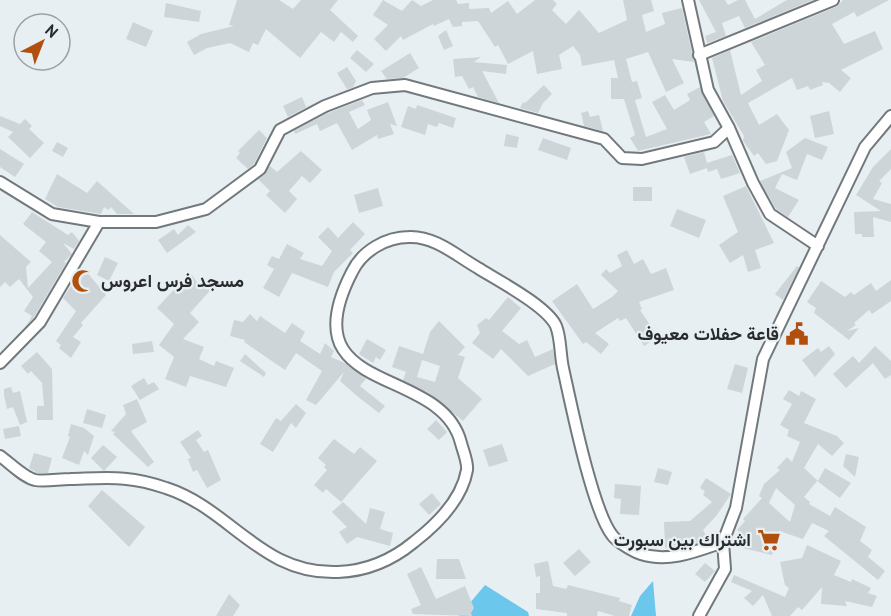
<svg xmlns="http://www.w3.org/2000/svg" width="891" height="616" font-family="'PT Sans',Vazirmatn,sans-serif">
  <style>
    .forest { fill: #6cc7ed }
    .building { fill: #cdd5d9; fill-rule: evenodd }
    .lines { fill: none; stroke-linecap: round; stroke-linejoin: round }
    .minor-casing { stroke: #72797d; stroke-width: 14 }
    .minor { stroke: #fff; stroke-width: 10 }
    .labels { text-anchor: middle; stroke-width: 4.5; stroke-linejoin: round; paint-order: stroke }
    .poi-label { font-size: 18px; font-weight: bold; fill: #292c2d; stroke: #e8eff3; text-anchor: end }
  </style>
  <rect width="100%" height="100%" fill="#e8eff3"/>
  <path class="forest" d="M653,581L656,616H631L640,596Z
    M485,585L528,612L529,616H459Z"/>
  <path class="building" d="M237,0H279L293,9L301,0H338L330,10L358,36L353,42L341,32L334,42L321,32L300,58L266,29L258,45L253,43L249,52L230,43L207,48L194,55L187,42L201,34L234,26L229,25Z
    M383,0L402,11L412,0L421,6L433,0H456L458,4L469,3V9L489,8L491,13L508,1L517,14L535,0H553L557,4L552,10L566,24L579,10L599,33L627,20L623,0H651L654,11L642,15L646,32L665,24L662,13L682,8L694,62L672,59L684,83L666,92L648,52L626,59L632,82L637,81L642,98L635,100L646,137L667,129L652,102L665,95L674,110L690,100L687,94L700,87L714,116L704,122L711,134L638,151L630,138L635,135L624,99H611V78H618L614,60L582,66L580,55L573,46L559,55L562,69L537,74L533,51L508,64L498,45L495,47L478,21L462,22V26L453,27L449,19L434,26L433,24L403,40L401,36L386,51L374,39L388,25L373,15Z
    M699,0H725L728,5L738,0H745L755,19L787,0H813L745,28L739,16L722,23L726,36L707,43L705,36L716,32Z
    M843,0H889L857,17L854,12L832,24L844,44L875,31L883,49L841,70L851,78L840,92L829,83L822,82L823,85L810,90L808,86L797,90L792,78L748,103L759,125L777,114L789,130L777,161L766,164L758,153L754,156L743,141L744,136L723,101L712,58L730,50L741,95L762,81L756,70L765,65L751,42L836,7Z
    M166,3L201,11L199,22L164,17Z
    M133,22L153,31L146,47L126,39Z
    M446,30L453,46L444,50L438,36Z
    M357,50L374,64L366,72L350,58Z
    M410,53L419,68L403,78L387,79L381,71Z
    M481,57L474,62L507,65L506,74L482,71L499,103L478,97L473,87L469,89L462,76L455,77L453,59Z
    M347,67L356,81L353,87L332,95L347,89L337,73Z
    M544,85L552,94L543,103L538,113L520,108L523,102L525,103Z
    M302,97L306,107L314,103L288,117L283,106Z
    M362,100L365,105L349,112L358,129L371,120L367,110L388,102L397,126L390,124L394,134L378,139L377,135L352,150L337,123L320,131L317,124L295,134L294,131L328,113Z
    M417,105L456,118L453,128L439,123L437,127L428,124L425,135L401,127L408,106L416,109Z
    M588,111L590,117L599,115L603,131L584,126L581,113Z
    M829,111L834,134L815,138L810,116Z
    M0,116L20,124L25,119L32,126L29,129L44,143L30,158L8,137L13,132L0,126Z
    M259,130L267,138L254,164L248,169L236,158L240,153L238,151Z
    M506,134L519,137L517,148L504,146Z
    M543,138L571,148L567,160L538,150Z
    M805,138L828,147L822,160L807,154L797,180L782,174L775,188L799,200L788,217L776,209L760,181L792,168L786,152Z
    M57,142L68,148L63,157L52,151Z
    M0,149L24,164L15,177L0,167Z
    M891,149V169L879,181L882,183L873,199L891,204V222L873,217L874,237H862V234H855L854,212L881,211L856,195L873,167Z
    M301,151L322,170L310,183L302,176L289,191L297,199L285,213L266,195L270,191L258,179L270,166L277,172Z
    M704,152L707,163L732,155L740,173L721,179L717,169L708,172L707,168L690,174L684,157Z
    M57,174L87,193L97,181L134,214H117L111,207L108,210L104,207L101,214L58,207L45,199Z
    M746,186L774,243L755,250L761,268L748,272L743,255L730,263L719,245L738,232L723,196Z
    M633,187H652V201H633Z
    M378,188L383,206L359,213L354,195Z
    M677,209L706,220L699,238L670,226Z
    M32,212L68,235L72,232L79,241L74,249L63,243L72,254L64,262L66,263L34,317L26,326L32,316L24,311L33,297L19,279L10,287L5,282L0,287V235L31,262L26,267L28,288L52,262L39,251L46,242L23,224Z
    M353,222L365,234L350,250L353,253L334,272L328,287L292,273L279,297L263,288L274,269L267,265L272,256L279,259L287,244L304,253L300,259L322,266L332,251L318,237L328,227L338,238Z
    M188,225L196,232L167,253L158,240L174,229L178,235Z
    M627,250L634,264L643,259L651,274L666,268L674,290L639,302L642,309L640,310L655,332L651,334L655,339L644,346L626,318L620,321L618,318L595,333L609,344L601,354L586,342L583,344L552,301L577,284L593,309L612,297L618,291L601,275L606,269L610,273L622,266L617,255Z
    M105,257L118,263L109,281L97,275Z
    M797,266L799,268L783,300L775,294Z
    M82,270H85L106,295L81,323L83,325L73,337L81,342L71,358L59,348L61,345L56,341L76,311L63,298Z
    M192,275L201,288L208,279L215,285L190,313L199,322L183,339L204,347L199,359L214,366L216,361L234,368L226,387L190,376L186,387L165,379L174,357L159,345L174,324L157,308L180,283Z
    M891,280V301L872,314L869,310L854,323L856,325L847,331L859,328L849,340L814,313L816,308L807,302L821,281L845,297L851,292L854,295L871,283L876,291Z
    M508,297L521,308L502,331L519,344L527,340L535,357L553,349L555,364L528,376L501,349L493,359L472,343L480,333L477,325L486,318L489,320Z
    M250,314L257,321L260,316L285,333L292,323L305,332L300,341L320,354L325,343L334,351L331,357L345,363L366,379L360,386L385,406L379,413L357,396L340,381L344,372L316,405L306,400L322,371L296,353L285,370L244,342L245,340L230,336L234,320L243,322Z
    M439,321L465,347L458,355L465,357L458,378L482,399L463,421L429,393L403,380L406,372L392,367L399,346L423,354L430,332ZM422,360L440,366L435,382L417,377Z
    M367,339L386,350L380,360L376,357L373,363L359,354Z
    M152,341L154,352L133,354L132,344Z
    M829,346L835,354L815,377L802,360L818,348L821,352Z
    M875,346L891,361V375L885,379L873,363L846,388L833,374L853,356L859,363Z
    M37,352L52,369L53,420H37V406H44L42,383L31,371L28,374L21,366Z
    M245,354L266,373L264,377L240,361Z
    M735,364L748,368L742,393L727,389Z
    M144,378L148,385L154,382L159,389L140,400L131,386Z
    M11,387L13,393L20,391L27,422L20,425L13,407L7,409L4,395V389Z
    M789,390L799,396L801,391L816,399L804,423L837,436L844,443L832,456L818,444L804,468L818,481L825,468L851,483L840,498L817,481L804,497L810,502L809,504L830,516L835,507L866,527L860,541L872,550L868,557L885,571L878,580L824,536L829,531L812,523L803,539L779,531L772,555L734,546L741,533L737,530L745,521L743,519L762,498L759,496L764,484L780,470L777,468L787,457L792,462L800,442L787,436L789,430L780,425L792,404L783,399ZM776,488L795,505L790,522L769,503Z
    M137,399L147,422L131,431L154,462L148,467L113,434L115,432L111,431L126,414L123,405Z
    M296,404L306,413L296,428L291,423L273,452L260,444L276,418L281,421Z
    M87,409L106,415L102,428L83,423Z
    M436,420L447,432L439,440L427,429Z
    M71,424L84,428L94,436L88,455L84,451L79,465L62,458L70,437L68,436Z
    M19,426L21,436L5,439L3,429Z
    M198,430L202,436L196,440L204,452L208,450L221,480L207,488L197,470L193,472L188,459L191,458L180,442Z
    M334,439L354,454L360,447L377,461L341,502L326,489L323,493L314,485L327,470L324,467L326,465L318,458Z
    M502,444L508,461L489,467L483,450Z
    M103,445L117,457L104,471L91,458Z
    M34,453L52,458L48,473H37L29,468Z
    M846,454L859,457L855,477L843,466Z
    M658,468L672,472L668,485L654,482Z
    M706,478L731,494L717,515L703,530L708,539L681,547L665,548L664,522L690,521L712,502L703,495L705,491L700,488Z
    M615,484L641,486L639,515L620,514L621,499L614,498Z
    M102,490L145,527L129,547L88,506Z
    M432,493L441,504L429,515L419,504Z
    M343,502L366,524L370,508L385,512L380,529L393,533L390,546L357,537L347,544L339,532L347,527L332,512Z
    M807,545L841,561L834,575L851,582L852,579L871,588L868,593L877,596L872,607L845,601L847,606L821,604L822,587L802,610L798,607L790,616H772L763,595L753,606L744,598L752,591L731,582L734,575L785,597L789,588L785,585L780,562L802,558Z
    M579,549L591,562L575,576L563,563Z
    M437,559H459L466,579H436Z
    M548,561L553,586L566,589L568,585L620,598L619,601L632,605L629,616H615L598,611L597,616H567V613L536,609V593H540V576L536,577L534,564Z
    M705,563L715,571L705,582L695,574Z
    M421,567L436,599L465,586L474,608L471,613L472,616L413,614L411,609L421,605L407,574Z
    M229,594L240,605L233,616H216Z"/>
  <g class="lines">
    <g class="minor-casing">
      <path id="minor" d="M688,0L708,90L729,128L753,183L770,214L818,246
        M699,55L833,0
        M0,182L52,214L99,222
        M0,363L40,322L99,222H156L206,209L260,169L280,130L325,106L372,88L405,85L604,139L622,158L642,159L714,142L729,128
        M0,456C10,463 23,477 35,480C45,482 59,479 70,479C108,478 129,475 166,488C231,509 261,575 338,572C367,571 391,561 414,542C436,525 462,499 467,470C468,462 463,451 461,443C441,363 287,398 352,272C362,251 386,237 409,237C435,236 457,256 478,268C497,280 547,306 556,326C561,338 560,355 563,368C571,404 592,509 612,535C617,542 634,552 641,554C669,563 697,551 723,542L736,508L763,359L865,147L891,116
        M699,616L725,569L723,542"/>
    </g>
    <use href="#minor" class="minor"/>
  </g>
  <defs>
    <g id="mosque-bare" transform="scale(1.8)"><path d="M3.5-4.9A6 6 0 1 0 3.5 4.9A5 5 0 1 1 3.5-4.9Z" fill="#b1500e" stroke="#e8eff3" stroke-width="2.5" paint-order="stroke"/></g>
    <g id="civic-bare" transform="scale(1.8)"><path d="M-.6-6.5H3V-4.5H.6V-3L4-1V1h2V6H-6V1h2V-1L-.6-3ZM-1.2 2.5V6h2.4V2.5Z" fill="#b1500e" stroke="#e8eff3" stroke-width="2.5" paint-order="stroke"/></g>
    <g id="supermarket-bare" transform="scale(1.8)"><path d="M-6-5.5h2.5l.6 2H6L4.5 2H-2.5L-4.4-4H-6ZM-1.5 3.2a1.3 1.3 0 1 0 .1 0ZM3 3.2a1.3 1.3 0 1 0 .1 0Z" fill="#b1500e" stroke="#e8eff3" stroke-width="2.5" paint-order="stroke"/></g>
  </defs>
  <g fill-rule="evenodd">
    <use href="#mosque-bare" x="83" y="281"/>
    <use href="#civic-bare" x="797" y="334"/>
    <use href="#supermarket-bare" x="769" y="540"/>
  </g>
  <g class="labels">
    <g class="poi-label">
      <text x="101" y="287" text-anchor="start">مسجد فرس اعروس</text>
      <text x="779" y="340">قاعة حفلات معيوف</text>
      <text x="751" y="546">اشتراك بين سبورت</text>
    </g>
  </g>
  <g transform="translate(42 42) rotate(42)"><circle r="28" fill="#e8eff3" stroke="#9ca1a4" stroke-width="1.5"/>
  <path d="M0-4.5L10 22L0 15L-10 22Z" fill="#b1500e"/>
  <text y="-9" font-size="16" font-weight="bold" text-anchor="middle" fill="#292c2d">N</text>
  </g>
</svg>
